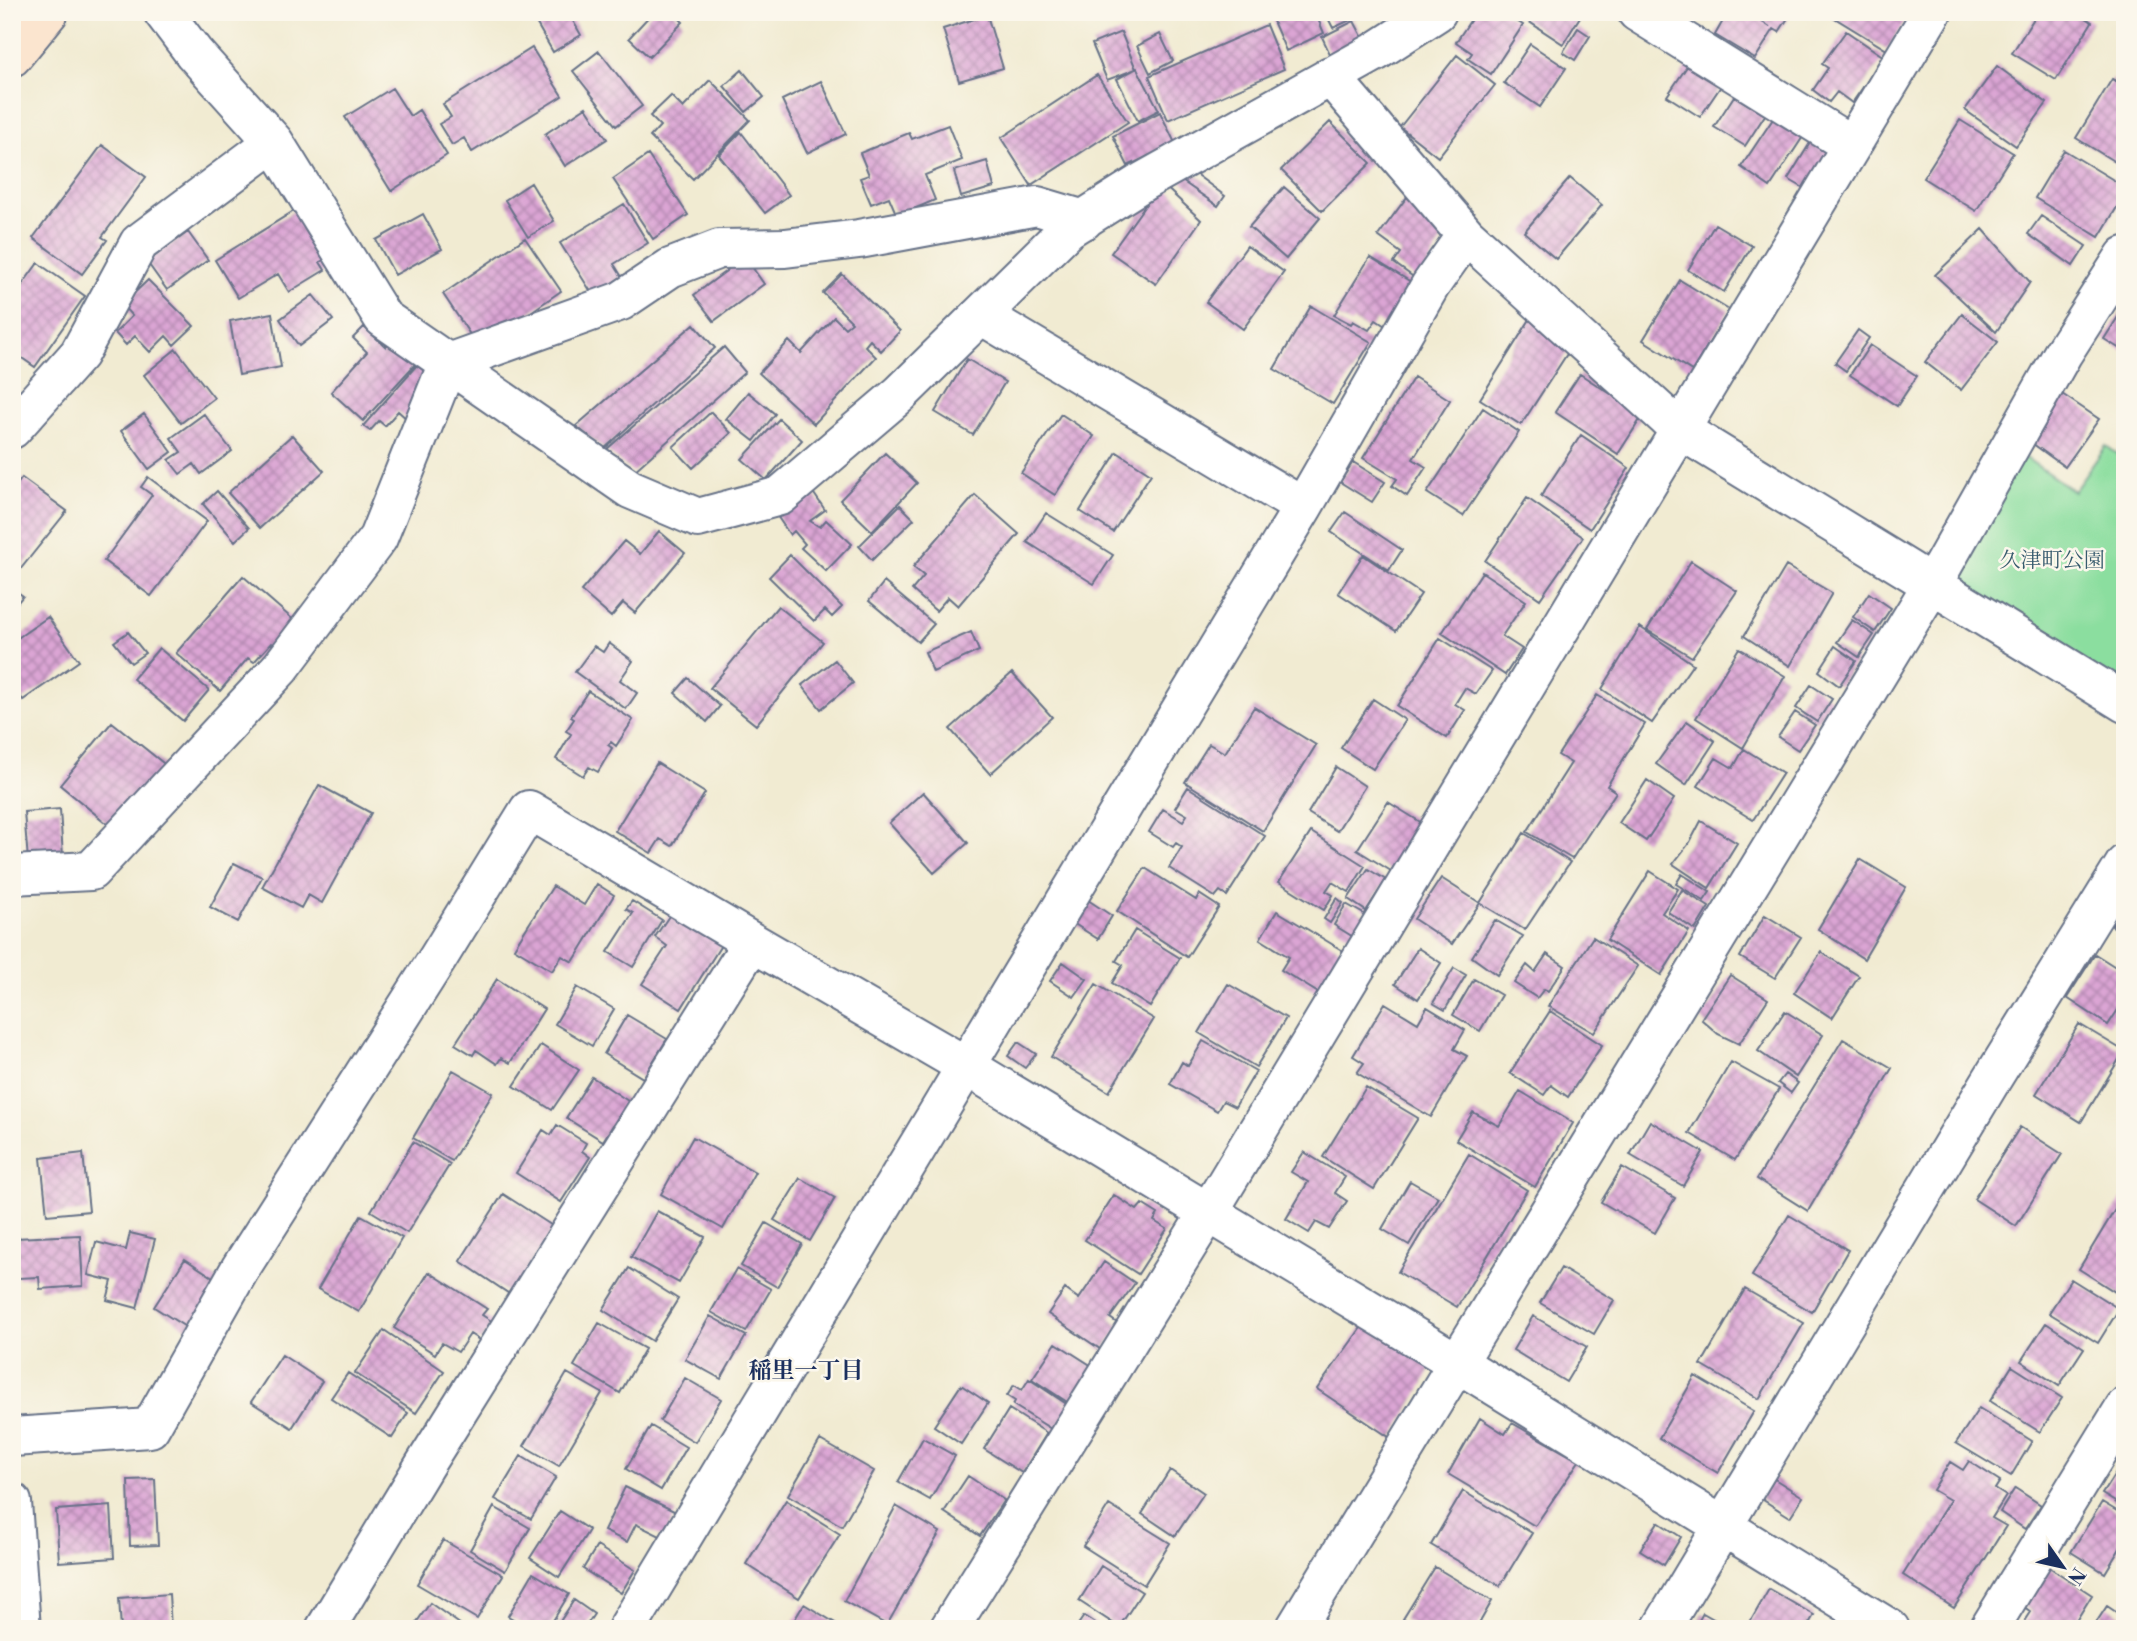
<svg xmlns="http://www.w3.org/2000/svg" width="2137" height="1641" font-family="'Libre Bodoni','Noto Serif JP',serif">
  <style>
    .park { fill: #8bde9f; stroke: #53867e; stroke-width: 2 }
    .building { fill: url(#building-cross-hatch) }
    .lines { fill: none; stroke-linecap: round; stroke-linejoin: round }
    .minor-casing { stroke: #667187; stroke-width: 42 }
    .secondary-casing { stroke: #667187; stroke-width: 42 }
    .minor { stroke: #fff; stroke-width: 38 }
    .secondary { stroke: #fbe5cf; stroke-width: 38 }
    .labels { text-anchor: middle; stroke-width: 5; stroke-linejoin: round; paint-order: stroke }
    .park-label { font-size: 21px; fill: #375b6e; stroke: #fbf7ec }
    .neighbourhood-label { font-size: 23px; font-weight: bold; fill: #1b2f5e; stroke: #fbf7ec }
  </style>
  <defs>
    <pattern id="building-cross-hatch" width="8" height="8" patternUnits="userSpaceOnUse" patternTransform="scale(1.75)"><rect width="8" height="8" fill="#dba5d4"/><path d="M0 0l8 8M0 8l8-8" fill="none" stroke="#b187af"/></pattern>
  </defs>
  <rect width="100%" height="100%" fill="#fbf7ec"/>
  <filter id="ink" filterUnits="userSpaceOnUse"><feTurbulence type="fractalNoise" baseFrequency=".0143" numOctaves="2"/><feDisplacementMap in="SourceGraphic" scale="14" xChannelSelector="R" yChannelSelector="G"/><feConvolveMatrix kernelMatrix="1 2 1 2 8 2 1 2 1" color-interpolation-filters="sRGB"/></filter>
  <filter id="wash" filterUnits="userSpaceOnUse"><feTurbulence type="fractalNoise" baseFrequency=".00686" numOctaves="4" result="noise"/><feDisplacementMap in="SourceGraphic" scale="28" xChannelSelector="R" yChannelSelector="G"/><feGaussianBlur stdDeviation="1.57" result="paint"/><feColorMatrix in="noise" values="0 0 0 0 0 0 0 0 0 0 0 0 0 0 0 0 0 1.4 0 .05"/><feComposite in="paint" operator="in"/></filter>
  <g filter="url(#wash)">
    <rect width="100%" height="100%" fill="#f1ebd2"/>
    <path class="park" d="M2106,446L2125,459V691L1943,578L2020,454L2074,491Z"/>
    <g id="blocks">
      <path class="building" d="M530,12H568L581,35L553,52Z
        M653,12H673L683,22L649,57L629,38Z
        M1269,12H1315L1324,33L1286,51Z
        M1325,12H1355L1357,17L1333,28Z
        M1476,12H1502L1523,25L1491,74L1468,59L1472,53L1456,42Z
        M1514,12H1583L1563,44Z
        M1728,12H1746L1770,27L1748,12H1792L1779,32L1774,29L1755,59L1715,35Z
        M1825,12H1910L1887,50Z
        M2038,12H2077L2092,22L2056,80L2012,53Z
        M987,15L1003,68L959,81L943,29Z
        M1354,21L1364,40L1331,56L1322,37Z
        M1266,25L1284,69L1168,120L1149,76Z
        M1578,28L1590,36L1575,60L1563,52Z
        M1846,31L1884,57L1852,103L1837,92L1829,102L1813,90L1828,68L1822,64Z
        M1121,32L1136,69L1107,80L1092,44Z
        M1160,34L1173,61L1150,73L1137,46Z
        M1530,44L1566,68L1540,107L1504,83Z
        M532,48L562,96L472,152L464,138L452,145L439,124L451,117L443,104Z
        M599,51L642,106L616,126L573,71Z
        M1457,55L1495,85L1438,157L1400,127Z
        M1688,65L1721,86L1700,117L1667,96Z
        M1997,66L2047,103L2016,146L1965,110Z
        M1137,68L1159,110L1138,121L1117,79Z
        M742,70L764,97L746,112L724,86Z
        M1097,75L1128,122L1031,185L1001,138Z
        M2112,79L2125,86V168L2076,138Z
        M710,80L750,120L693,179L650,137L660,126L650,116L671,96L683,108Z
        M821,81L846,134L807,153L782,100Z
        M392,88L410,116L419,110L447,155L391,191L345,117Z
        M1734,96L1765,115L1745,146L1714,127Z
        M586,107L607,139L565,166L545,134Z
        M1779,110L1808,129L1770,187L1741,167Z
        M1160,112L1175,143L1128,166L1113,136Z
        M1960,120L2013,153L1976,211L1923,178Z
        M1330,122L1371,163L1322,211L1281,170Z
        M948,125L962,160L925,175L935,200L897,216L889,197L871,204L860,178L869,175L860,153L909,133L912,139Z
        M741,132L789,195L765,213L719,155Z
        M1813,138L1833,150L1807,190L1788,179Z
        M102,145L146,177L102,237L107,240L82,274L33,238Z
        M2064,150L2125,187V194L2099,237L2035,198Z
        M648,155L688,215L653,239L613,179Z
        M987,161L994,187L961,197L954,171Z
        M1190,170L1225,196L1218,206L1182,181Z
        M1570,178L1602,205L1556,259L1524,232Z
        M531,183L554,221L528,237L505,200Z
        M1161,183L1201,220L1156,284L1111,253Z
        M1284,187L1320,218L1286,259L1249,227Z
        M1407,197L1449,227L1419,281L1394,263L1401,253L1378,236Z
        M624,204L648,243L614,264L622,277L593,295L560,243Z
        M302,206L332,255L320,262L325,270L289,292L278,274L238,298L215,260Z
        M423,214L442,249L395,275L376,240Z
        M2041,216L2086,246L2073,266L2028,234Z
        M1715,224L1752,246L1724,292L1688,270Z
        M1983,229L2030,282L1996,332L1935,275Z
        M188,232L208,260L167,290L147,262Z
        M525,238L561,291L479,348L443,294Z
        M1247,246L1284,272L1243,329L1206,302Z
        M745,257L764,284L714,321L694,295Z
        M1370,257L1416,285L1390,329L1376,320L1369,330L1353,321L1351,324L1334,315Z
        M38,263L85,296L35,367L16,354L12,360V299Z
        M842,274L900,331L881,351L870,340L865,346L876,357L814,424L759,373L789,341L801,353L834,317L845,328L852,322L823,293Z
        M148,280L194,326L174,345L166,336L150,352L135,336L126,345L115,333L132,316L122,305Z
        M1680,280L1729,310L1692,371L1643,340Z
        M313,295L333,320L299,346L280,319Z
        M1311,306L1371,342L1333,404L1274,369Z
        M2125,306V352L2104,339Z
        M272,313L281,367L239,375L230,321Z
        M1534,313L1576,340L1521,425L1480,399Z
        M1962,314L1998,342L1961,390L1925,362Z
        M694,324L715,348L604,449L576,426Z
        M364,327L386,347L392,339L417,362L363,421L331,392L367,352L353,338Z
        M1858,330L1869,338L1846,371L1835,363Z
        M1870,345L1917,376L1897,406L1850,375Z
        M724,347L745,372L633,472L606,450Z
        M176,349L214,398L181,423L144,375Z
        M967,359L1005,382L973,435L935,412Z
        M417,365L439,384L408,420L398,411L385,426L379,421L370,431L363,426Z
        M1580,374L1643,415L1618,454L1555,412Z
        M1414,377L1450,400L1413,459L1426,467L1407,496L1392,486L1397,479L1363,458Z
        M748,392L775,414L754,441L726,419Z
        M2062,394L2099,419L2065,467L2029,441Z
        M1483,408L1519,432L1463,516L1427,493Z
        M711,412L731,433L693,468L673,447Z
        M144,414L172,452L149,469L121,431Z
        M204,414L232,451L201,474L194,464L180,474L169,460L181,452L171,438Z
        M1061,414L1094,436L1055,495L1021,473Z
        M779,419L802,440L766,480L742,459Z
        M292,435L324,471L260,528L228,493Z
        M1581,435L1629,468L1590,529L1541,496Z
        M1117,452L1151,474L1113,532L1080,511Z
        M885,453L917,483L872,531L840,500Z
        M1353,462L1385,482L1372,502L1340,482Z
        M148,477L207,521L151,596L104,561L152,495L141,487Z
        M22,478L67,511L15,576L12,573V491Z
        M806,482L825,510L810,521L820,527L826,520L852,544L826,571L801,548L805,544L794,531L790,535L771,507Z
        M217,491L249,528L235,541L203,504Z
        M975,495L1019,534L958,606L948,597L936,611L912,590L924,576L913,567Z
        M1527,498L1583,537L1540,599L1485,561Z
        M900,505L914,519L872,560L859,546Z
        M1345,512L1402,550L1389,570L1331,532Z
        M1046,513L1113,555L1094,584L1027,542Z
        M659,531L685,553L635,613L623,603L611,617L581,591L624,541L640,554Z
        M790,555L842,607L832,617L825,610L814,621L769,577Z
        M1363,555L1421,594L1396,631L1338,593Z
        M1691,561L1737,591L1692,657L1647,630Z
        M1786,566L1832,593L1790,666L1744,636Z
        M1482,572L1526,601L1502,636L1522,649L1505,675L1442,633Z
        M243,576L297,623L276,647L271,643L254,662L248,658L220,691L176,653Z
        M884,582L934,624L918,642L869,601Z
        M12,588L23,596L12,609Z
        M1869,593L1891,608L1875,632L1853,617Z
        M778,606L823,642L756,725L710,688Z
        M48,617L79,661L23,700L12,685V642Z
        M1852,620L1874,635L1859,657L1837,642Z
        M1640,627L1693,664L1652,723L1602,689Z
        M128,632L145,653L131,663L114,642Z
        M971,632L979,651L933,672L925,652Z
        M1440,638L1492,671L1476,694L1465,688L1455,704L1465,710L1447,738L1397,706Z
        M609,643L633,661L620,680L637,693L626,709L575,672L594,646L603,652Z
        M1835,646L1856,661L1839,686L1819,671Z
        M159,648L209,690L183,721L133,679Z
        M1739,648L1785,676L1743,748L1696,718Z
        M835,660L853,683L821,709L802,685Z
        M1012,673L1052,717L990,774L950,729Z
        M688,678L720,706L707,722L675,693Z
        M1811,685L1832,699L1817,722L1796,708Z
        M588,691L633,720L616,746L611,742L608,745L612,748L598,772L589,767L583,776L556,759L571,734L566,731L574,719L571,717Z
        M1597,695L1645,724L1607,786L1616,792L1572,859L1527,832L1571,763L1558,755Z
        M1373,699L1405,720L1373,769L1341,748Z
        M1254,707L1316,745L1263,831L1185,782L1209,744L1225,753Z
        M1795,712L1815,725L1798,750L1778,737Z
        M1687,721L1715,741L1686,785L1656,764Z
        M112,722L168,767L116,831L60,785Z
        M1744,749L1783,773L1753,820L1698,786L1716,758L1733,768Z
        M657,763L705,793L672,846L660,839L651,853L615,831Z
        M1336,767L1365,786L1337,831L1308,813Z
        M1647,780L1674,799L1646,841L1619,823Z
        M319,785L371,813L322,903L308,895L301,908L262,887Z
        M1188,787L1265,836L1227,896L1220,891L1215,897L1169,868L1182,847L1176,843L1173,847L1149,832L1163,809L1183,821L1187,815L1175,808Z
        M923,792L968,843L934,873L889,823Z
        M1388,802L1422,823L1391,871L1357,850Z
        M60,809L63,857L28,860L24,812Z
        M1701,821L1737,843L1709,888L1673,864L1690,842Z
        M1311,832L1365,866L1349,892L1332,882L1326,891L1333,895L1324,910L1279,882Z
        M1524,833L1570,862L1525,930L1480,903Z
        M1860,859L1906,887L1864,959L1818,929Z
        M234,863L262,877L238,922L210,907Z
        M1145,868L1196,900L1199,894L1219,907L1187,957L1117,911Z
        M1368,869L1386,880L1366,911L1348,899Z
        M1650,871L1678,889L1662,913L1689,931L1661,975L1607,940Z
        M1682,874L1710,892L1704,901L1676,884Z
        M1441,878L1480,903L1452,944L1414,919Z
        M597,884L614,895L573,962L562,956L552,971L514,948L553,886L584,905Z
        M1682,890L1709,907L1695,930L1668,912Z
        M1337,898L1343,903L1330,923L1324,919Z
        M1088,900L1112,916L1098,939L1073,923Z
        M632,901L662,920L633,967L608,952L633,913L626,909Z
        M1346,904L1367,916L1355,938L1334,925Z
        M2125,907V934L2112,926Z
        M673,910L723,942L681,1009L642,984L667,946L655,937Z
        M1277,911L1350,955L1325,997L1281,970L1289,957L1260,939Z
        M1765,915L1801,937L1775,978L1740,957Z
        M1495,920L1523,936L1497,975L1472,957Z
        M1135,930L1180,958L1150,1007L1112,983L1123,965L1116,961Z
        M1593,937L1638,966L1594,1033L1548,1006Z
        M1418,948L1441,963L1418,999L1395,984Z
        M1821,952L1859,976L1832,1018L1794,993Z
        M1547,954L1565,966L1548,991L1544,989L1537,998L1514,983L1527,965L1535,972Z
        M2095,954L2125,973V999L2108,1025L2067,998Z
        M1063,962L1087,979L1074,997L1050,981Z
        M1454,968L1466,975L1445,1010L1433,1003Z
        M1730,975L1768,999L1739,1044L1718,1034L1701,1019Z
        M497,979L544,1009L510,1063L501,1058L497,1064L476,1050L473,1055L455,1044Z
        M1474,979L1501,995L1480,1031L1453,1015Z
        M1096,984L1154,1019L1109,1092L1051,1057Z
        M1228,984L1286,1018L1256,1067L1199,1033Z
        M577,987L614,1009L592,1046L555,1024Z
        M1385,1003L1418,1023L1427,1007L1465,1030L1454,1049L1467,1056L1431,1117L1357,1073L1364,1063L1353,1056Z
        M1550,1011L1602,1045L1568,1097L1551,1085L1544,1095L1510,1073Z
        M1785,1011L1823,1035L1796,1077L1758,1051Z
        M627,1015L667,1039L643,1078L604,1054Z
        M2079,1024L2124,1051L2081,1122L2036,1094Z
        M1843,1039L1892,1068L1808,1211L1757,1179Z
        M1203,1041L1256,1071L1235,1107L1223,1101L1217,1111L1170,1084L1182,1062L1188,1066Z
        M1018,1042L1036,1054L1025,1068L1008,1056Z
        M541,1045L579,1070L552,1110L514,1086Z
        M1731,1062L1779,1089L1735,1160L1689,1133Z
        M453,1070L493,1093L452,1161L413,1138Z
        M1785,1074L1798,1083L1791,1093L1778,1083Z
        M592,1077L628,1101L603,1141L566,1118Z
        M1366,1087L1418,1118L1374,1189L1323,1157Z
        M1520,1091L1573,1123L1535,1187L1456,1140L1473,1112L1499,1126Z
        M1650,1121L1703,1152L1683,1186L1630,1155Z
        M557,1125L586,1143L582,1151L590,1157L561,1202L516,1173L543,1130L551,1135Z
        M2020,1127L2062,1154L2016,1226L1974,1199Z
        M693,1137L755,1172L723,1229L661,1194Z
        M413,1142L450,1164L407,1233L371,1211Z
        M1304,1152L1345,1177L1335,1193L1347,1201L1329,1229L1316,1222L1309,1233L1286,1219L1308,1182L1291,1172Z
        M83,1153L89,1211L47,1215L41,1158Z
        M1469,1154L1527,1190L1457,1307L1398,1272Z
        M1622,1167L1675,1198L1655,1233L1601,1202Z
        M800,1178L835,1198L810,1241L774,1220Z
        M1410,1181L1438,1197L1409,1245L1382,1229Z
        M503,1194L554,1227L511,1295L460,1261Z
        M1114,1195L1137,1210L1142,1204L1158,1214L1154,1221L1167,1229L1138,1274L1085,1240Z
        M2122,1198L2125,1200V1287L2120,1295L2079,1269Z
        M657,1211L705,1237L679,1283L631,1257Z
        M361,1215L402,1238L359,1312L318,1289Z
        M1789,1215L1848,1250L1812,1312L1752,1276Z
        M766,1223L802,1244L777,1287L741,1266Z
        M130,1233L155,1239L137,1308L107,1300L112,1281L88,1275L96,1242L126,1250Z
        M80,1235L83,1286L40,1289L39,1277L18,1278L16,1238Z
        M185,1259L222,1283L192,1331L154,1307Z
        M1104,1262L1135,1283L1110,1318L1120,1325L1103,1351L1048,1314L1065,1289L1079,1299Z
        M629,1268L678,1299L652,1341L603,1310Z
        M1561,1268L1614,1300L1594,1334L1540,1303Z
        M736,1269L771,1289L746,1332L711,1312Z
        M429,1272L487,1309L482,1315L493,1322L481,1341L470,1334L458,1352L442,1343L435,1354L394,1328Z
        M2071,1279L2119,1309L2098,1343L2049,1313Z
        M1745,1289L1804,1323L1759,1399L1701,1365Z
        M710,1316L746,1336L721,1379L685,1359Z
        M1533,1316L1587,1347L1566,1382L1513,1350Z
        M599,1323L645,1349L620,1393L574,1366Z
        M2046,1323L2084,1348L2059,1386L2021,1361Z
        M1363,1325L1435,1363L1392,1439L1317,1389Z
        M384,1330L444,1371L416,1413L355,1373Z
        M1056,1343L1095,1368L1078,1409L1032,1379Z
        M282,1355L322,1381L292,1428L251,1402Z
        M2012,1366L2062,1398L2040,1432L1990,1401Z
        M348,1373L408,1413L392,1438L331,1398Z
        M567,1373L602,1393L559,1466L524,1446Z
        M1695,1376L1754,1411L1718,1473L1659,1438Z
        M685,1378L721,1399L695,1442L660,1421Z
        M1029,1379L1071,1407L1056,1432L1013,1405L1015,1401L1007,1396L1014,1385L1022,1390Z
        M961,1385L988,1403L961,1444L934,1426Z
        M1979,1408L2032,1441L2011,1476L1956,1443Z
        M1009,1409L1047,1433L1022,1473L984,1449Z
        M1480,1418L1505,1434L1512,1423L1579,1461L1535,1526L1448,1474Z
        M651,1426L686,1447L661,1490L626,1469Z
        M923,1438L955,1456L930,1500L898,1482Z
        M820,1440L874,1471L842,1526L788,1495Z
        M521,1456L556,1477L531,1519L495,1499Z
        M2125,1458V1508L2102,1494Z
        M1969,1461L2000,1481L1995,1489L2006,1496L1992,1518L2006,1526L1954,1608L1903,1575L1950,1500L1933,1490L1950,1462L1963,1470Z
        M1170,1470L1204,1493L1175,1536L1142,1514Z
        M968,1476L1004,1500L980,1536L944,1512Z
        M1773,1478L1803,1497L1790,1517L1760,1498Z
        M155,1479L158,1545L130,1546L128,1480Z
        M625,1487L676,1512L664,1538L636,1524L627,1542L604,1531Z
        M2015,1488L2041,1505L2025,1529L2000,1512Z
        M1463,1491L1532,1533L1500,1586L1431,1545Z
        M786,1500L840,1534L799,1598L746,1564Z
        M2102,1502L2125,1516V1540L2105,1573L2071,1552Z
        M1109,1505L1170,1543L1144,1585L1083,1546Z
        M111,1506L114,1558L59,1562L56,1510Z
        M896,1506L940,1532L887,1625L844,1601Z
        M494,1507L530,1528L505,1571L470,1550Z
        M560,1511L589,1530L559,1577L530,1558Z
        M1658,1522L1681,1537L1664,1565L1640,1550Z
        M443,1540L503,1575L477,1619L417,1584Z
        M597,1546L635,1570L621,1593L583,1569Z
        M1101,1566L1142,1592L1119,1627L1079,1601Z
        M1435,1567L1492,1601L1476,1629H1419L1403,1619Z
        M2049,1567L2092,1595L2071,1629H2020L2031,1612L2023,1606Z
        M533,1573L569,1594L548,1629H530L508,1616Z
        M1769,1589L1814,1615L1806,1629H1756L1749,1624Z
        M169,1594L171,1629H121L119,1598Z
        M574,1600L594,1614L584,1629H555Z
        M430,1603L464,1627L463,1629H412Z
        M804,1604L845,1629H789Z
        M2107,1606L2125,1618V1629H2092Z
        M1703,1613L1731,1629H1694Z
        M1084,1616L1104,1629H1075Z"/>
    </g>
  </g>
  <g filter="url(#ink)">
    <use href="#blocks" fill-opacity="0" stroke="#667187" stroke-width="2"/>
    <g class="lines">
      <g class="minor-casing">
        <path id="minor" d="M1637,12L1851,145
          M1330,76L1466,235L1679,429L2125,703
          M274,142L383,318L630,489L698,518L780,496L900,394L1068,229L1144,181L1375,52L1437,12
          M981,315L1303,507
          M12,429L79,354L139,243L274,142L194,53L163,12
          M12,875L91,871L281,667L378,538L448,363L621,301L670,268L719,249L785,248L859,239L1037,206L1084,220
          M12,1437L150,1428L240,1269L438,958L529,810L752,942L966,1066L1456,1362L1890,1629
          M12,1502L21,1629
          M325,1629L425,1464L752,942
          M627,1629L1303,507L1430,286L1466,235
          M949,1629L1208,1213L1932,12
          M1295,1629L1933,583L2063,353L2125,256
          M1661,1629L1989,1084L2125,864
          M1989,1629L2125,1407"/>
      </g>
      <g class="secondary-casing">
        <path id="secondary" d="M12,57L49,12"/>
      </g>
      <use href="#minor" class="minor"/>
      <use href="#secondary" class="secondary"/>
    </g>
  </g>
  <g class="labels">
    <g class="park-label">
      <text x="2052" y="567">久津町公園</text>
    </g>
    <g class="neighbourhood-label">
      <text x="806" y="1378">稲里一丁目</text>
    </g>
  </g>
  <rect width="2137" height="1641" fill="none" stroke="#fbf7ec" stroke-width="42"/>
  <g transform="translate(2063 1567) rotate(124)" stroke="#fbf7ec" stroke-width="5" paint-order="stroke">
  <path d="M0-5L12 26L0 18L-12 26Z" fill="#1b2f5e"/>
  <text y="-10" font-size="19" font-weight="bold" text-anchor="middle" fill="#1b2f5e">N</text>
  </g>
</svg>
